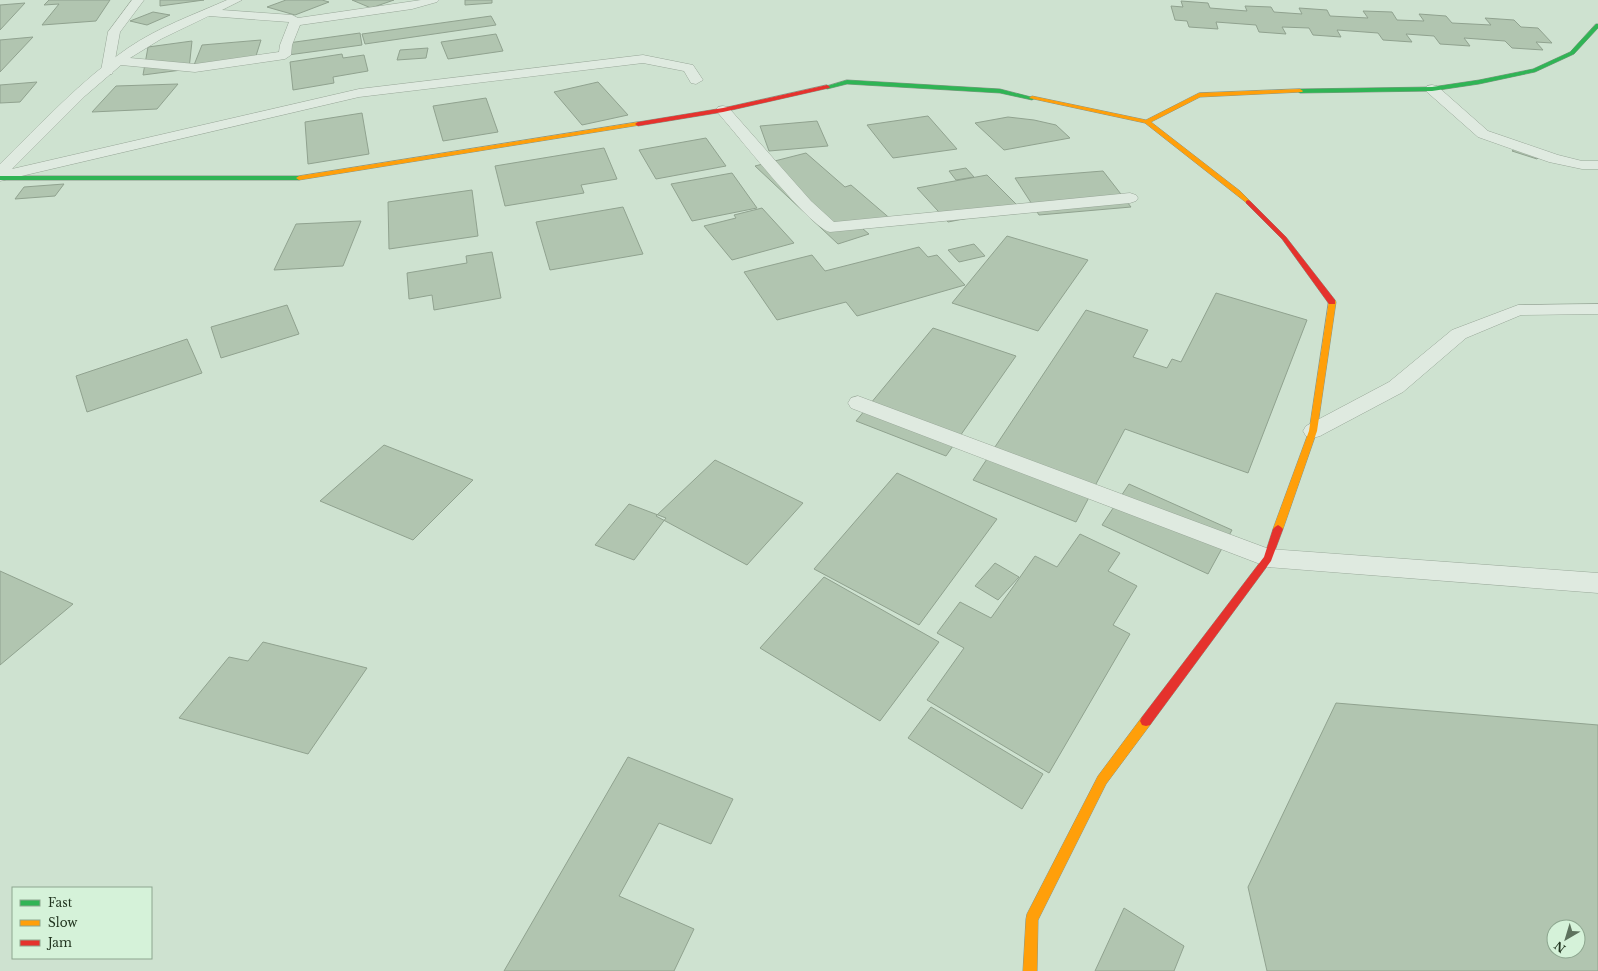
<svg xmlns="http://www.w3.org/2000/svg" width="1598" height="971" font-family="'Libre Baskerville',serif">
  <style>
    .building { fill: #b1c5b0; stroke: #90a28f; fill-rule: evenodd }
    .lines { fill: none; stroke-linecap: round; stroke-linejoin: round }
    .lane-casing { stroke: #98a798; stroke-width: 1 }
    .street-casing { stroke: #98a798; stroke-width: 1 }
    .fast-casing { stroke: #889788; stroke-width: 1 }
    .slow-casing { stroke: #889788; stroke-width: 1 }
    .jam-casing { stroke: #889788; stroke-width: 1 }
    .lane { fill: #dfeae0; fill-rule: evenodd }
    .street { fill: #dfeae0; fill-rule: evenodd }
    .fast { fill: #30b455; fill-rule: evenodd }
    .slow { fill: #ff9f0a; fill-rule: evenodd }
    .jam { fill: #e5322d; fill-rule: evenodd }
  </style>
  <rect width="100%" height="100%" fill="#cee2d0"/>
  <path class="building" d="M49,0H110L96,21L42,25L59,4L44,5Z
    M160,0H204L160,6Z
    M286,0H322L329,2L295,15L267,7Z
    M352,0H394L371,8Z
    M465,0H492V3L465,5Z
    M1181,1L1208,3L1210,8L1247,11L1245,6L1271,7L1274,12L1302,14L1299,8L1327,10L1330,16L1368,18L1363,11L1392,12L1397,20L1424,21L1419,14L1446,16L1452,23L1491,25L1485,18L1514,20L1521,27L1538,28L1552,43L1536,42L1543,50L1512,48L1505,41L1464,38L1470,46L1440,44L1434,36L1406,34L1412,42L1383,40L1378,33L1337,30L1341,37L1313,35L1309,28L1282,27L1286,34L1259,32L1256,25L1216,22L1218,29L1189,27L1187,21L1175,20L1171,6L1183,7Z
    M25,3L0,30V5Z
    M153,12L170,15L147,25L130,21Z
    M491,16L496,25L365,44L362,34Z
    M360,33L362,45L288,55V43Z
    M496,34L503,51L448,59L441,42Z
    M33,37L0,72V40Z
    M261,40L255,59L194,65L202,45Z
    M192,41L189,69L143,75L148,47Z
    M428,48L426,58L397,60L400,50Z
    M342,54L343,58L364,55L368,71L333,77L334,83L293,90L290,62Z
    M37,82L20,102L0,103V85Z
    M598,82L628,115L582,125L554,92Z
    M178,84L157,109L92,112L116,86Z
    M486,98L498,132L443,141L433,106Z
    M362,113L369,154L308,164L305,122Z
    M928,116L957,149L893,158L867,125Z
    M1008,117L1034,120L1056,125L1070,138L1004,150L975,123Z
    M817,121L828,146L769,151L760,126Z
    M706,138L726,166L656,179L639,150Z
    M604,148L617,179L581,185L584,193L505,206L495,166Z
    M1516,148L1540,156L1537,159L1512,151Z
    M806,153L845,187L851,185L893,221L863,229L869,234L838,244L755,166Z
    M966,168L974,177L956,180L949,171Z
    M1103,171L1131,207L1039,215L1015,178Z
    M732,173L757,208L692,221L671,184Z
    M987,175L1020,208L948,222L917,188Z
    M64,184L55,196L15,199L24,187Z
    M472,190L478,236L389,249L388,202Z
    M623,207L643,254L550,270L536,222Z
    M762,208L794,243L732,260L704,226L736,218L734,215Z
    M361,221L343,266L274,270L296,224Z
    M1007,236L1088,260L1038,331L952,303Z
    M974,244L985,256L959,262L948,250Z
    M919,247L928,257L937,255L965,285L857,316L846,302L777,320L744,272L812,255L825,271Z
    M492,252L501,298L434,310L432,295L409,299L407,273L467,263L466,256Z
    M1216,293L1307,320L1248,473L1125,429L1076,522L973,480L1086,310L1148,330L1133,357L1167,368L1172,359L1181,362Z
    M287,305L299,334L221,358L211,327Z
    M933,328L1016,356L946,456L856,421Z
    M187,339L202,373L87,412L76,376Z
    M384,445L473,480L413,540L320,501Z
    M715,460L803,503L747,565L656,516Z
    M897,473L997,519L919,625L814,569Z
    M1129,484L1232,530L1208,574L1102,525Z
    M629,504L666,518L634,560L595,545Z
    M1080,534L1120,553L1108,571L1137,586L1113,625L1130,634L1049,773L927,700L964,648L937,633L960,602L991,618L1035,556L1057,567Z
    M995,563L1019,577L998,600L975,586Z
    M0,571L73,604L0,665Z
    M824,577L939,642L880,721L760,648Z
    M263,642L367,668L308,754L179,718L229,657L248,661Z
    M1336,703L1598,725V971H1267L1248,887ZM1554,927H1578V951H1554Z
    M931,707L1043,774L1022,809L908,738Z
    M628,757L733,799L711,844L659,823L619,896L694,929L674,971H504Z
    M1124,908L1184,946L1174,971H1095Z"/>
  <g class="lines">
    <g class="lane-casing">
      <path id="lane" d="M132,0H144L120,32L113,71L112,74H102L101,71L108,32Z"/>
    </g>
    <g class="street-casing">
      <path id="street" d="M227,0H242L222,10L292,15L298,18L421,0H439L437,2L412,9L300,25L292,45L291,55L285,59L195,72L121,65L85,96L12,169L359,89L643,55L693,65L703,80L696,84L691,83L684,71L643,63L359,97L0,181V164C41,124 81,80 128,48C159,27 193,15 227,0ZM209,16L289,22L280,45L279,52L195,64L130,58L161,39Z
        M1432,85L1437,86L1488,131L1558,155L1582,161H1598V169H1582L1549,162L1478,137L1427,92L1425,89L1427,86Z
        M723,106L728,107L811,201L834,222L1130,193L1136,195L1138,198L1136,201L1130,203L830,232C809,227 737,134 718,113L716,110L718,107Z
        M1598,304V314L1521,315L1466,338L1403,392L1320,436L1313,438L1306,436L1303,431L1306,426L1389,382L1452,330L1518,305Z
        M858,396L1269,549L1598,573V593L1268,567L851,408L848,403L851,398Z"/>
    </g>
    <g class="fast-casing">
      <path id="fast" d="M1596,24H1598V28L1574,54L1535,72L1479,84L1432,91L1300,93L1297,91L1300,89L1432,87L1479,80L1533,69L1570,52Z
        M847,80L1000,89L1035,98L1032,100L1000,93L847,84L827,89L824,87Z
        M0,176H299L302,178L299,180H0Z"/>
    </g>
    <g class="slow-casing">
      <path id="slow" d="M1300,89L1303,91L1302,92L1200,97L1151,122L1240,191L1251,202L1248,204L1145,123L1029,98L1032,96L1146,120L1199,93Z
        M638,122L640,123V125L299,180L296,178L299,176Z
        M1329,300H1335L1336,302L1317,431L1283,529L1281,531H1275L1273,529L1309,431Z
        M1146,716L1150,717L1152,721L1150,725L1106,784L1038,920L1037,971H1023L1026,919L1027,914L1098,776L1142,717Z"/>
    </g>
    <g class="jam-casing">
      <path id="jam" d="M827,85L830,87L829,88L723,112L638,126L635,124L638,122L723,108Z
        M1248,200L1250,201L1286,237L1335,300V304H1329L1282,239L1246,203V201Z
        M1278,525L1281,527L1283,529L1271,561L1150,725L1146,726L1142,725L1140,721L1142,717L1264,557L1273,529L1275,527Z"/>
    </g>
    <use href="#lane" class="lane"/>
    <use href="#street" class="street"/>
    <use href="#fast" class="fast"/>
    <use href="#slow" class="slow"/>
    <use href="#jam" class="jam"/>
  </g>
  <rect x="12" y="887" width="140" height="72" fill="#d5f2d9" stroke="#8da68f"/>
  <rect x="20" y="900" width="20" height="6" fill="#30b455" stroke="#8da68f"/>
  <text x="48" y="907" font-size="12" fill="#223520">Fast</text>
  <rect x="20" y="920" width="20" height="6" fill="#ff9f0a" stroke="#8da68f"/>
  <text x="48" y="927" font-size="12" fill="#223520">Slow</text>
  <rect x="20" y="940" width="20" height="6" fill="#e5322d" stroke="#8da68f"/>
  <text x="48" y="947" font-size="12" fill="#223520">Jam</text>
  <g transform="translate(1566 939) rotate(218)"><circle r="19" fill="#d5f2d9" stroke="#8da68f"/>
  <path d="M0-3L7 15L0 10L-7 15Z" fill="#5e725e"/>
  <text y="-6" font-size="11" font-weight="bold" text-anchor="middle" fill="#223520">N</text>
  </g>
</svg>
